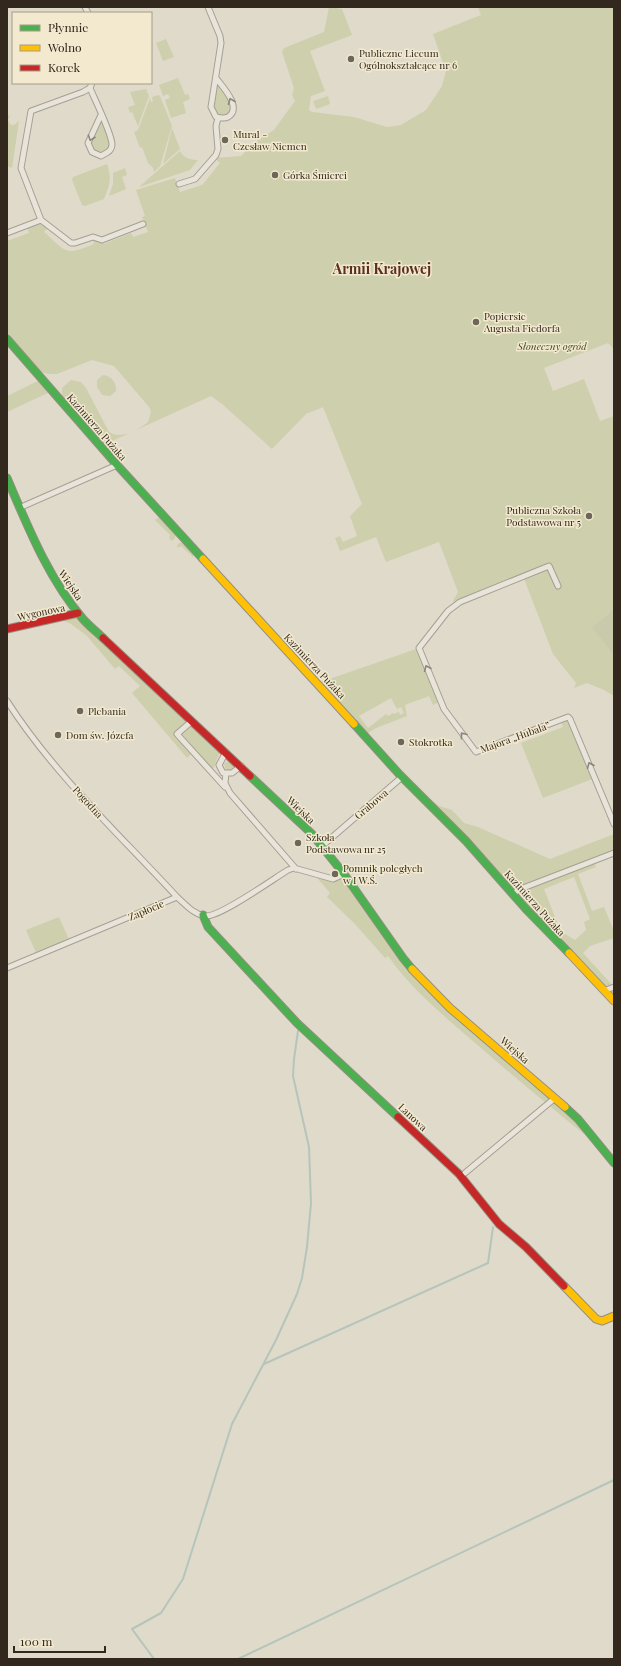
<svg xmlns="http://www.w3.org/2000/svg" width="621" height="1666" font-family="'Playfair Display',serif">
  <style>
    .green { fill: #cecfad; fill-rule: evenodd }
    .cemetery { fill: #c9c9ac }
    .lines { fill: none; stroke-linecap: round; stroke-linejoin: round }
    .stream { stroke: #b5c5bb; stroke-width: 2 }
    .street-casing { stroke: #a59f94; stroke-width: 7 }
    .fast-casing { stroke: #958e83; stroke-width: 9 }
    .slow-casing { stroke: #958e83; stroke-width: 9 }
    .jam-casing { stroke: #958e83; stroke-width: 9 }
    .street { stroke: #e8e4da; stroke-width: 5 }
    .fast { stroke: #4caf50; stroke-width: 7 }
    .slow { stroke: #ffc107; stroke-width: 7 }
    .jam { stroke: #c62828; stroke-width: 7 }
    .oneway { stroke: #8d867c }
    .poi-dot { fill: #6f665a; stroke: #f2e9cf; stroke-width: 1.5 }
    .labels { text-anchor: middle; stroke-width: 3; stroke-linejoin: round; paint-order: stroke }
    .poi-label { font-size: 10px; fill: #32281d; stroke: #f2e9cf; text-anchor: start }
    .park-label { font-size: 10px; font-style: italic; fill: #414d25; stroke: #f2e9cf }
    .street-label { font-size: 10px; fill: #32281d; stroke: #f2e9cf }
    .district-label { font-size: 14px; font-weight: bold; fill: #5b2e20; stroke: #f2e9cf }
  </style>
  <rect width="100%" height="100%" fill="#e0daca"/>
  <path class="green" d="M329,7L342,9L352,35L310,51L325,91L311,96L309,110L312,112L354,117L387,127L401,125L426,110L442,86L446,71L433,34L481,15L478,7H614V349L608,343L544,368L553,391L584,379L600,421L614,416V696L604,690L587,683L574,688L576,683L553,654L523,576L454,605L453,601L458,592L439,542L386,562L376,537L340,551L335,538L340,536L343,542L357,536L350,516L362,504L323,407L306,414L272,449L222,404L211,396L112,441L103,446L64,404L62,394V388L71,380L81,382L86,388L109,432C121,440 138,430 148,422L151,412L149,407L114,366L92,360L57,374H48L34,370L7,339V241L29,233L26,225L41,220L49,226L44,232C68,253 64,256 94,244L92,238L102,240L104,244L131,233L133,237L148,232L142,217L145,216L136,190L175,178L180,192L202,185L220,163L214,158L241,156L259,139L274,130L295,101L292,95L294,88L282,52L284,48L324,32Z
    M166,39L174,57L163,61L156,43Z
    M178,78L185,95L188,94L190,99L183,102L186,113L171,118L165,100L170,98L168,94L163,96L159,85Z
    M216,78L230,97L233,109L223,118L213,112Z
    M146,89L149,96L138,126L132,112L130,113L128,107L135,105L130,92Z
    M158,95L160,96L172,126L160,166L154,172L153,168L148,163L142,147L140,148L134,132L138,130L150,98L151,102H153L152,97Z
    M328,96L330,104L316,109L313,101Z
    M10,115L8,120L11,125H14L19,121L12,168L7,166V116Z
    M101,115L112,145L106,154H95L89,140Z
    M172,128L180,149L163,164Z
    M180,151C184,158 190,160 198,160L190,170L139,187Z
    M107,164C112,179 110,184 104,199L85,206L82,205L72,180L73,177Z
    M125,168L127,175L122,177L126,189L109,196L113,184V173Z
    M103,375C112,376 116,382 116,391L110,396L102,395L97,387V380Z
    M42,379L52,391L7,412V396Z
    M163,514L176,529L175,538L172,541L169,538L170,535L155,520Z
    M188,542L195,549L193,557L181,546L178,548L177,546L179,543Z
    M76,614L222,748L216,761L214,768H210L193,752L187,758L132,693L140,686L119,666L115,669L87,636L71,624L58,618Z
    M419,648L441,701L433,705L429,696L405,705L407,716L376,728L365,735L318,683ZM391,698L397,709L401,707L404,713L400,715L399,712L394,714L393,713L388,716L386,714L368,728L359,716Z
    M568,717L595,778L543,798L521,743L563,727L560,720Z
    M232,758L236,762L233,768L228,771L226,770L224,764Z
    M429,798L439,806L452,810L464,823L478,827L550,859L614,834V853L594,861L596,867L578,874L592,911L604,907L614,931V938L590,946L583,953L614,987V1001L425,801ZM574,877L590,919L584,922L586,930L575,940L565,934L563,930H560L544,889Z
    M344,874L410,967L588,1131L584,1134C544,1102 505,1069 467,1036C438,1011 410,987 388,956L385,958L355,924L327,897L330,893L318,879L319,875L333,879Z
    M59,917L70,942L37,955L26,930Z"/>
  <path class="cemetery" d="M614,610V655L592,627Z"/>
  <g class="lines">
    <path class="stream" d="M264,1364L488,1263L493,1227
      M154,1659L132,1629L161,1613L183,1579L232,1424L276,1340L297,1294L302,1278L307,1247L311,1203L309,1147L293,1076L294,1059L298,1031
      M238,1659L614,1480"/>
    <g class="street-casing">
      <path id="street" d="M85,7L88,13
        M208,7L220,36L221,43L211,107L216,117C220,118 224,119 228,117C243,108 222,86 216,78
        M92,83L90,88L83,92L31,111L21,168L41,220L71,243H75L93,237L102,240L143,224
        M90,88C95,100 111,132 112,144C112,147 111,150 108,152L101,156L92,152L88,143L101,115
        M179,184L195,179L216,155L218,149L216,126L218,118
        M7,233L41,220
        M19,508L117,465
        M558,586L549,566L460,602L448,611L419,648L444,709L476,752L568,717L570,719L614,824
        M7,701C53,773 119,834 177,897
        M192,721L177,734L225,787
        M226,752L219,765L223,773H232L241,766
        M226,773L225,783L230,793L296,869
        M322,846L402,777
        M512,894L523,888L614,853
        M7,968L177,897C185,904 193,914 205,916C219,918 273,879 288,870L294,868L333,879L344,874
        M604,991L614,987
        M465,1173L555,1098"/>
    </g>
    <g class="fast-casing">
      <path id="fast" d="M7,339L117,465L203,559
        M7,478C28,527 48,578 83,619C89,626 97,632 103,638
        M354,724L400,775L466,841L526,909L569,953
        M250,776L312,834L344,874L403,958L412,969
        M203,915L208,927L297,1023L398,1117
        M565,1107L578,1119L614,1163"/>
    </g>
    <g class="slow-casing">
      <path id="slow" d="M203,559L354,724
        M569,953L614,1001
        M412,969L450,1008L565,1107
        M564,1286L596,1319L602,1321L614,1316"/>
    </g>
    <g class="jam-casing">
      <path id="jam" d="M7,629L78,613
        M103,638L250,776
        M398,1117L459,1174L499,1224L526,1247L564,1286"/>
    </g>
    <use href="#street" class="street"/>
    <use href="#fast" class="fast"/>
    <use href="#slow" class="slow"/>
    <use href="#jam" class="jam"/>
  </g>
  <defs><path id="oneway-chevron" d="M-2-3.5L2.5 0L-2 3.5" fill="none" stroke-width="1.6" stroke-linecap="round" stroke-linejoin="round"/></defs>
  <g class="oneway">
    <use href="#oneway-chevron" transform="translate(231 101) rotate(-112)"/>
    <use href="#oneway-chevron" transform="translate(91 138) rotate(109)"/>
    <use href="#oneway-chevron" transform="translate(427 668) rotate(-113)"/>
    <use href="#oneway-chevron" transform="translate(463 735) rotate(-128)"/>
    <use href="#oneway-chevron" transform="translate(590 765) rotate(-113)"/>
  </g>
  <g class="poi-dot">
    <circle cx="351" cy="59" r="4"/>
    <circle cx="225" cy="140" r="4"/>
    <circle cx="275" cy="175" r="4"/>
    <circle cx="476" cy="322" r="4"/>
    <circle cx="589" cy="516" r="4"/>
    <circle cx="80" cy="711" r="4"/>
    <circle cx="58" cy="735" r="4"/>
    <circle cx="401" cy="742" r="4"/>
    <circle cx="298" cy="843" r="4"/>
    <circle cx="335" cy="874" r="4"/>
  </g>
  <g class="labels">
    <g class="poi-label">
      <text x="359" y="57">Publiczne Liceum<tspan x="359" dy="12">Ogólnokształcące nr 6</tspan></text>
      <text x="233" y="138">Mural -<tspan x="233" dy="12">Czesław Niemen</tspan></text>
      <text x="283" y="179">Górka Śmierci</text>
      <text x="484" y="320">Popiersie<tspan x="484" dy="12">Augusta Fiedorfa</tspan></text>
      <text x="581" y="514" text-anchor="end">Publiczna Szkoła<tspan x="581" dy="12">Podstawowa nr 5</tspan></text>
      <text x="88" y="715">Plebania</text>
      <text x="66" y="739">Dom św. Józefa</text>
      <text x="409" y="746">Stokrotka</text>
      <text x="306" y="841">Szkoła<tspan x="306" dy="12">Podstawowa nr 25</tspan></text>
      <text x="343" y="872">Pomnik poległych<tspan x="343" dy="12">w I W.Ś.</tspan></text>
    </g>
    <g class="park-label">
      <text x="552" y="350">Słoneczny ogród</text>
    </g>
    <g class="street-label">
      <text transform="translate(97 427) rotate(49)" y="4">Kazimierza Pużaka</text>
      <text transform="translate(71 585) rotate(56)" y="4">Wiejska</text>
      <text transform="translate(41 612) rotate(-12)" y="4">Wygonowa</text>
      <text transform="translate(315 666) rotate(47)" y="4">Kazimierza Pużaka</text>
      <text transform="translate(515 737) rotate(-20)" y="4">Majora „Hubala”</text>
      <text transform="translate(88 802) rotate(48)" y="4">Pogodna</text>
      <text transform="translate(371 804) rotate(-40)" y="4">Grabowa</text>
      <text transform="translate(301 810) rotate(44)" y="4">Wiejska</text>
      <text transform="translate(535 903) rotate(48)" y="4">Kazimierza Pużaka</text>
      <text transform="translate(146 910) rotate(-23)" y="4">Zapłocie</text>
      <text transform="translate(515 1050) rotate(41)" y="4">Wiejska</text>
      <text transform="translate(413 1117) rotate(43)" y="4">Łanowa</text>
    </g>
    <g class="district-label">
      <text x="382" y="274">Armii Krajowej</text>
    </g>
  </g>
  <rect width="621" height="1666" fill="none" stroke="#32281d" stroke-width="16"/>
  <rect x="12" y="12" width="140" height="72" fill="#f2e9cf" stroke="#a59c88"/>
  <rect x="20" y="25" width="20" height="6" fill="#4caf50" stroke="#a59c88"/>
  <text x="48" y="32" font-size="12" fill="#32281d">Płynnie</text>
  <rect x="20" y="45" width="20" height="6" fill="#ffc107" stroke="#a59c88"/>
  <text x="48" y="52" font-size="12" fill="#32281d">Wolno</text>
  <rect x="20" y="65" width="20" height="6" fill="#c62828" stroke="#a59c88"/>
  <text x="48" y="72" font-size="12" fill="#32281d">Korek</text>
  <path d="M14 1646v6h91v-6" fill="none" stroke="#32281d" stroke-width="2"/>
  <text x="20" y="1646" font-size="12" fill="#32281d" stroke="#f2e9cf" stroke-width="3" paint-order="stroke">100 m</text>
</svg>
